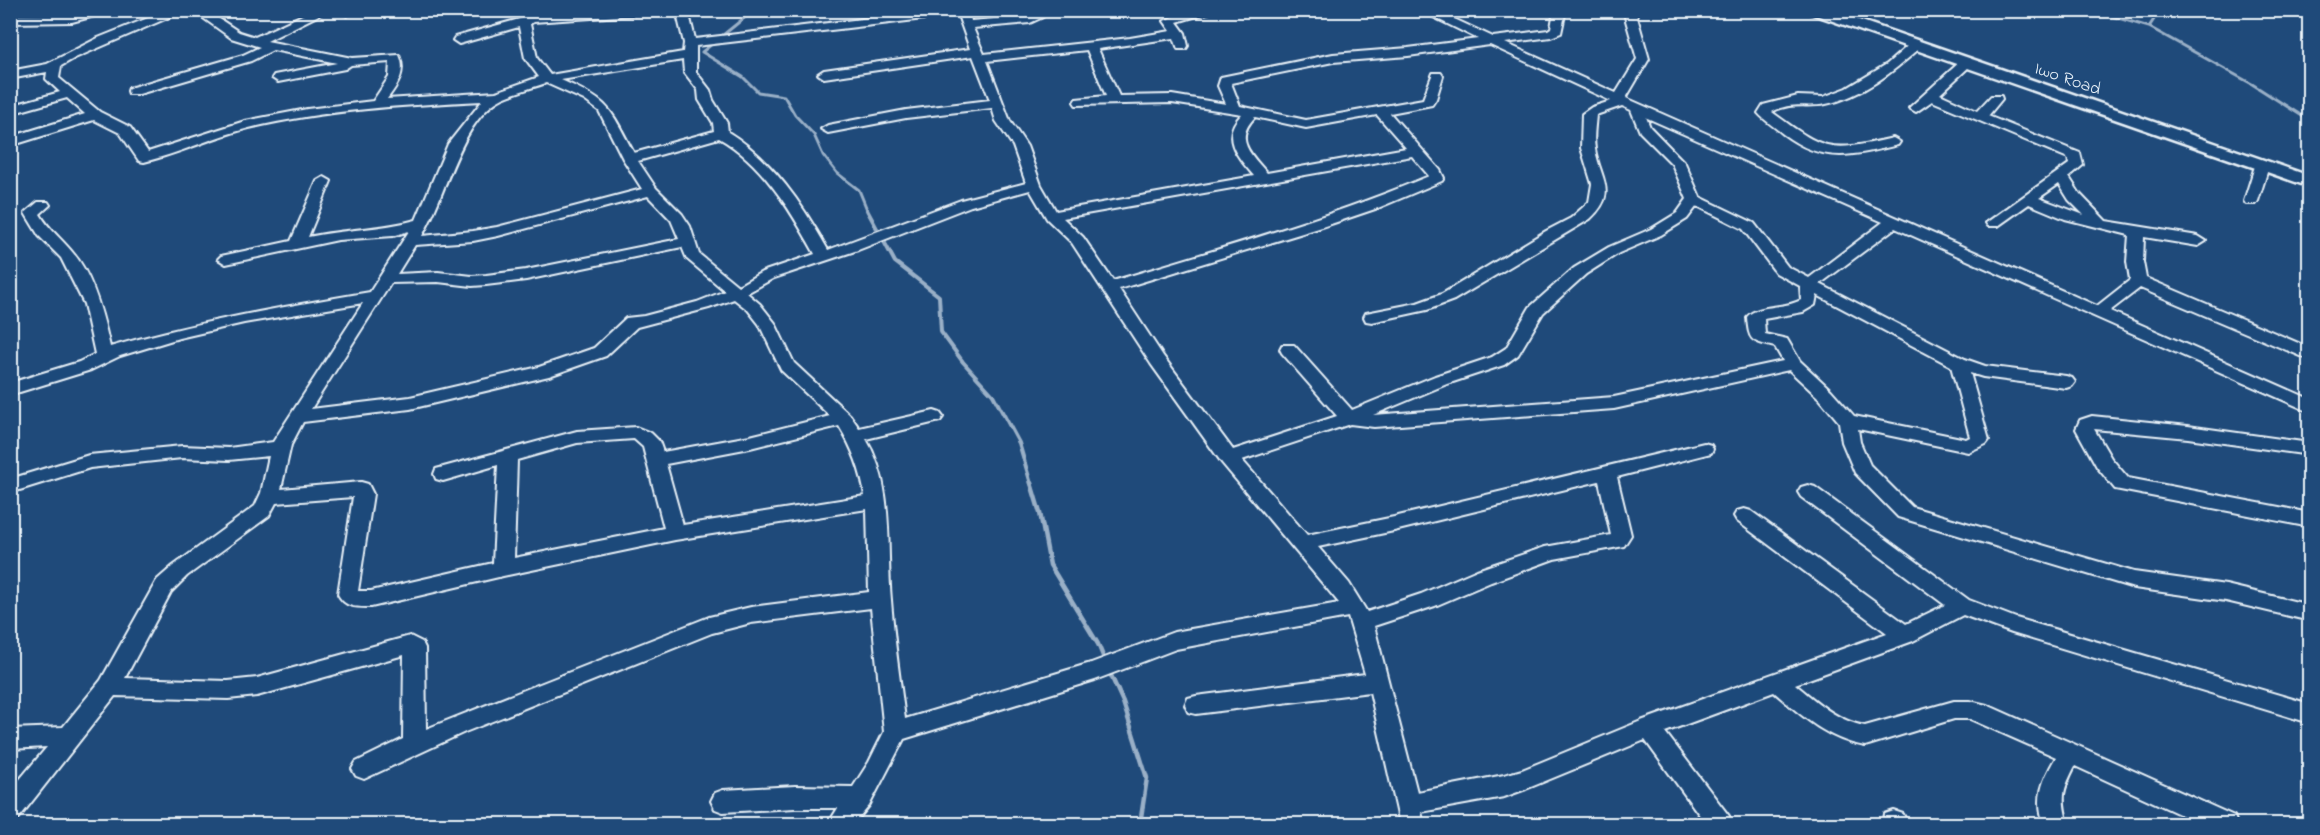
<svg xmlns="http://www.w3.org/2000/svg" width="2320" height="835" font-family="'Indie Flower',sans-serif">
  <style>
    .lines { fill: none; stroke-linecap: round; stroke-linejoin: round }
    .stream-far2 { stroke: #9ab0c7; stroke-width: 3 }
    .stream-far1 { stroke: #9ab0c7; stroke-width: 4 }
    .stream { stroke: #9ab0c7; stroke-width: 4.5 }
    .minor-casing { stroke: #e8f1f8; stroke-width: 4 }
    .major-casing { stroke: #e8f1f8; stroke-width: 5 }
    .minor { fill: #1f4a7a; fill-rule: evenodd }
    .major { fill: #1f4a7a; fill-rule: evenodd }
    .labels { text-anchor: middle; stroke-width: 4.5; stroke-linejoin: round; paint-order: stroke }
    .far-street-label { font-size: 18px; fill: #e8f1f8; stroke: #1f4a7a }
  </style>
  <rect width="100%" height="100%" fill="#1f4a7a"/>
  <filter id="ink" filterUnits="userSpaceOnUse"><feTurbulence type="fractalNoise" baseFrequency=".0167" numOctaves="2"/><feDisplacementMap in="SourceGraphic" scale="12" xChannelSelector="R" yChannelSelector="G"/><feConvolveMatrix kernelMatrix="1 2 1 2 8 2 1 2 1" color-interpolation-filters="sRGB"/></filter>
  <g filter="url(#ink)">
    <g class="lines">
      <path class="stream-far2" d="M754,10L702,52L743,77L758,92L784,96L795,115L814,135L823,155L837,173L859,190L868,212
        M2091,10L2149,27
        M2160,10L2149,27L2252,84L2310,121"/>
      <path class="stream-far1" d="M867,210L895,262L939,296L941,332L963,362L993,395L1019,443L1031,484"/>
      <path class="stream" d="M1031,483L1040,513L1050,565L1098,644L1105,661
        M1109,671L1123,702L1147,778L1140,824"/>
      <g class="minor-casing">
        <path id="minor" d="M92,10H117L72,22L10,23V15L72,14Z
          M168,10H186L75,58L61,66L59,78L100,112L130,127L148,152L245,121L307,109L373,101L389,77L390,62L351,65L345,69L278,82L272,78L274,75L337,63L273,50L251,61L139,94H129L128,91L129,88L243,55L260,47L231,38L192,10H206L239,32L255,37L313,10H329L267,41L352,58L399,55C407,72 397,86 387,99L496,92L539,77L525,58L519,27L459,44L453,40L455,37L523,18L535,10H548L544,15L606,10H670L665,13L533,22L530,24L537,58L550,75L683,52L684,43L676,10H688L695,39L937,10H969L971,21L1028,16L1033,13V10H1045L1043,17L1030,23L973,28L984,54L1130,38L1171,31L1164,21L1183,12L1217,10L1177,22L1185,33L1188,46L1186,49H1178L1174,38L1098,49L1119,96L1172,95L1226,104L1218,86L1221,77L1333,54L1408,48L1478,39L1419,10H1435L1493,37L1548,30L1551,28L1554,10H1566L1561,33L1551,37L1505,43L1616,93L1637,59L1623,10H1635L1649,59L1626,98L2097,306L2130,280L2127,262L2129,235L2065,219L2029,204L1998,226H1988L1986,223L2069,164L2068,158L1932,101L1916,112L1909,108L1962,60H1970L1972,63L1970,66L1940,94L1977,111L1991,96H2001L2002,99L1988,116L2080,153L2083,165L2069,177L2080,194L2106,221L2198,236L2206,241L2198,246L2144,237L2143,262L2146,278L2310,348V360L2140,288L2110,311L2310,399V412L1895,228L1820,284L1965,359L1985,366L2066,376L2072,378L2075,382L2072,386L2066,388L1983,377L1970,373L1989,440L1986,444L1968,452L1858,429L1860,442L1870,465L1912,507L2134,572L2226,585L2310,605V621L2226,601L2134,588L1898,517L1855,473L1842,442L1839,422L1819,398L1789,370L1614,409L1374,427L1350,424L1242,460L1307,535L1394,517L1704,443L1711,445L1713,449L1711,453L1617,477L1631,535L1624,546L1554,559L1491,582L1435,606L1374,626L1417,792L1504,775L1522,770L1641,721L1887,633L1737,521L1734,516L1737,511L1744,509L1751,511L1906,624L1945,605L1801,497L1798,492L1801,487L1808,485L1815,487L1969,600L2016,618L2310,704V723L2012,633L1963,615L1913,641L1795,684C1817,702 1837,721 1865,726L1954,701H1970L1987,705L2234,816L2237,824H2201L2075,766C2062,791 2061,798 2068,824H2044C2035,798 2042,781 2056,757L1970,719H1954L1865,746C1827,739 1802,716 1774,692L1665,732L1729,816L1732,824H1706L1645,740L1526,789L1504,797L1421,812L1424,824H1400L1370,692L1196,714L1188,712L1185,705L1188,698L1196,696L1365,674L1348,617L1176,649L1095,680L904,739L869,806L854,824H828L838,808H795L723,812L715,809L711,801L715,793L723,790L795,786L853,787L869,762L884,732L871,608L751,623L712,633L465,732L364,779L356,776L352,769L356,762L403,739L404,655L257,696L228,699L115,696L19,818L10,821V791L47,747L10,749V729L63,727L101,680L157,580L173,566L255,506L261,493L269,456L229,460L182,458L90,468L10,493V479L89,455L182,446L229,448L273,442L363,303L244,323L179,338L120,356L91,370L10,395V383L79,362L95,354L84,304L61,258L39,236L25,213L38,202H48L50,205L40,214C50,231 61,238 73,253C93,275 104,319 110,347C196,322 282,307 370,292L409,231L393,236L338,240L226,264L218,259L221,256L291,241L317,181L324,177L331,181L308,237C344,229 380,230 416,220L448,144L482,101C404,105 325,110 249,128C213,137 180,153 144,162L139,161L120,133L94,120L10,146V137L85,114L67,98L10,114V106L60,92L46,79L47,72L10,79V71L47,64L98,38ZM958,15L970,49L824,70L818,74L824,78L973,56L990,100L906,110L828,125L821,129L828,133L906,118L992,108L996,121L1013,146L1026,183L961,200L828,250C803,205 772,159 728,132L727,123L713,100L710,90L696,72V46ZM1490,45L1611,101L1592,107L1582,114L1581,148L1592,184L1589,202L1571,218L1546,231L1442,294L1417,303L1366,313L1364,317L1366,321L1372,322L1427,310L1454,300L1590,219C1619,192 1600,180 1595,149C1593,138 1595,127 1596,115L1622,106L1631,110L1640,132L1672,164L1687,199L1677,213L1651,229L1609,247L1574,268L1530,307L1506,348L1492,357L1435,376L1352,410L1294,345H1282L1280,349L1282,353L1337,416L1233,450L1163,356L1119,289L1319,228L1378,208L1442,181L1444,178L1440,170L1390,113L1432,105L1436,99L1443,76L1441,73H1433L1423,99L1306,120L1240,106L1231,83L1333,62L1408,56ZM1087,50L1106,96L1076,99L1074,102L1076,105L1172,103L1242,114C1219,137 1237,156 1254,176L1056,211L1041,185L1027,146L1010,121L987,61ZM683,60L684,72L698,90L699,100L713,123L714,131L634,153C609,107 611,102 561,80ZM546,83L584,100L599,111L623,159L642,189L497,227L473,231L422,236C446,197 460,119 503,98C516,92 532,88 546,83ZM1377,115L1406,148L1267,173C1251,155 1233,139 1255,117L1306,128ZM1646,117H1645L1883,222L1809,278L1788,267L1754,223L1700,197L1685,163L1650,127ZM719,138C763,163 791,211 815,254L762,272L738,286L699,254L690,226L682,214L656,188L638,161ZM1412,156L1429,176C1326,219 1219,249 1113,281L1083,237L1063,218ZM2059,184L2069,200L2084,215L2039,198ZM1030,190L1047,219L1072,243L1151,364L1222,463L1339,603L1174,632L1091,663L905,719C900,680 894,640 891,600C886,548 895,486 866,439L940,421L943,417L940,413L934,411L859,428L850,415L794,363L775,323L760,304L747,293L774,278L858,250L971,206ZM648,196L671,220L679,239L526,270L486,275L472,276L438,272L397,274L415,245L473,241L498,236ZM1697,206L1743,229L1776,273L1800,286L1801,300C1785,309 1758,304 1747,317C1749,342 1751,341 1775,347L1783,361L1614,397L1373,415L1447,384L1504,365L1518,355L1543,313L1586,274L1619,253L1661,235L1687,219ZM682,247L687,259L725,291L697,302L644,316L626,318L594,348L539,367L410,397L311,409L391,283L438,282L472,286L486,285L526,280ZM1817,295L1951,366L1970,437L1966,439L1854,416L1831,390L1800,361L1787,339L1765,334L1764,319L1803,312L1815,305ZM734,299L748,310L759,324L781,370L830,416L750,436L663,452L659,441L651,433L636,427L577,431L436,469L434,474L436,479L443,481L498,465L493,563L371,591H358L373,494L368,484L361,482L281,489L291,445L303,422L410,409L549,376L606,356L637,327L709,308ZM839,426C853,449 861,470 865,496L683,525L666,464L750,448ZM634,439L643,447L664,528L514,558L517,460L577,443ZM1599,481L1611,535L1545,547L1477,570L1421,594L1367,612L1349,583L1318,547L1394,531ZM353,497L338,594C345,608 357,607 371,607L503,576L675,540L867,509L869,592L751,607L709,617L426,729L425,648L422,642L410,636L257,678L228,681L125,678L171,592L187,576L269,516L276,503Z
          M343,10H360L347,16L341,13Z
          M450,10H462L465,14L459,17Z
          M1916,41L1920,42V48C1894,71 1862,97 1826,104C1807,108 1791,101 1772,112C1825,151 1828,153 1893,138L1900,142L1898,145C1852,156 1823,164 1783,134C1775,127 1765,121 1758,113L1763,105L1798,96L1823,97L1847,88L1887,64L1912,42Z
          M2262,162L2269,166L2258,201L2256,204H2246L2244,201L2255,166Z
          M2092,416L2188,426L2310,443V455L2188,438L2094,429L2111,458L2128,478L2310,513V527L2115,489L2097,467L2076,429L2080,420Z
          M1894,811L1903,814L1908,824H1883L1885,814Z"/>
      </g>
      <g class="major-casing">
        <path id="major" d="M1808,10H1830L2310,176V187L1810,13Z"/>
      </g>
      <use href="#minor" class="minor"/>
      <use href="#major" class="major"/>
    </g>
  </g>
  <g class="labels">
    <g class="far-street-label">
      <text transform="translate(2068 78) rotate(19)" y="6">Iwo Road</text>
    </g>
  </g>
  <rect width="2320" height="835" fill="none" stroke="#1f4a7a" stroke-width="36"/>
  <rect x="18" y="18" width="2284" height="799" fill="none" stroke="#e8f1f8" stroke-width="2" filter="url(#ink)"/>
</svg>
